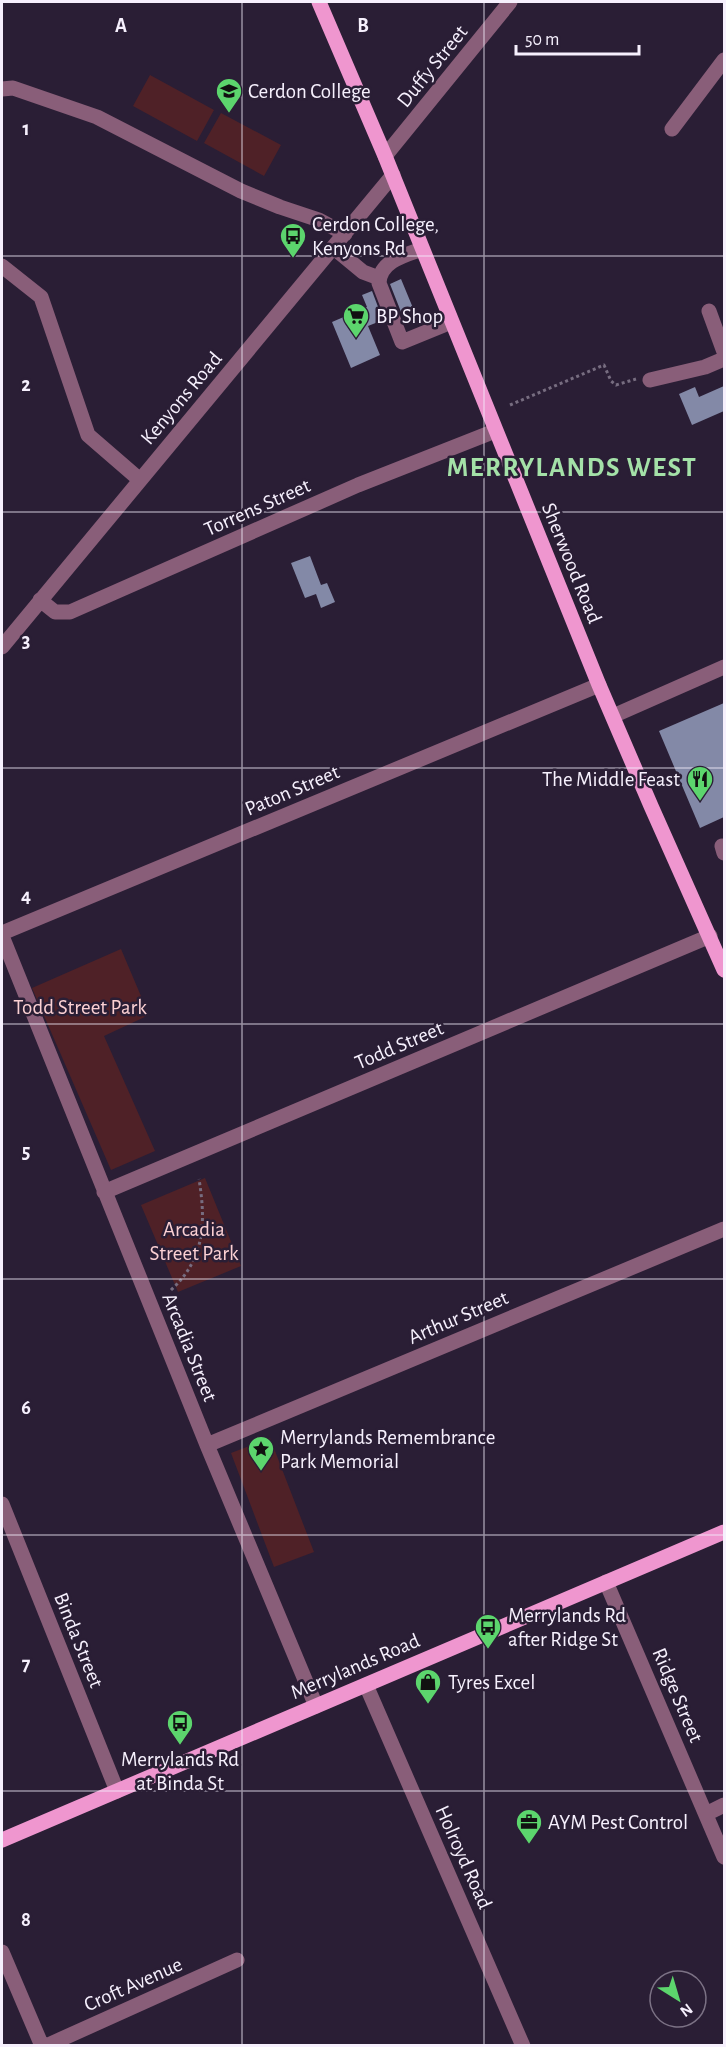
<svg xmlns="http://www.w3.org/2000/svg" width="726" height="2047" font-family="'Alegreya Sans',sans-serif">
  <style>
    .green { fill: #4f2127 }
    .building { fill: #8389a7 }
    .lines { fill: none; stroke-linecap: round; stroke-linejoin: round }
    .path { stroke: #776d80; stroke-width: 3; stroke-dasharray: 3 3; stroke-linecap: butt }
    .minor { stroke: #895e79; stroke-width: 15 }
    .major { stroke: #ef96cf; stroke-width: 15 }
    .grid { fill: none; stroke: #f6f0fd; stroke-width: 1.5; stroke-opacity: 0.55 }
    .labels { text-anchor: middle; stroke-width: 5; stroke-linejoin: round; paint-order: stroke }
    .street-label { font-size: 21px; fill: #f6f0fd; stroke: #2a1e35 }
    .poi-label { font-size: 21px; fill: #f6f0fd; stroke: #2a1e35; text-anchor: start }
    .park-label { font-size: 21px; fill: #fbd0d3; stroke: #2a1e35 }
    .district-label { font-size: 27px; font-weight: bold; letter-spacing: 1.5px; fill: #a4e1a8; stroke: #2a1e35 }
    .grid-label { font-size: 20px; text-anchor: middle; font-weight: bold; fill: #f6f0fd; stroke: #2a1e35; stroke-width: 5; stroke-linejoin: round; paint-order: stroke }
  </style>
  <rect width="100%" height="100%" fill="#2a1e35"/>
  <path class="green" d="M150,75L214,110L197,141L133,106Z
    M221,113L281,145L264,176L204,143Z
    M121,949L149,1015L104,1036L155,1151L111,1170L32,988Z
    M205,1178L241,1266L178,1292L141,1205Z
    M270,1438L314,1552L274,1567L231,1453Z"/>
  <path class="building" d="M401,279L413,308L401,312L390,284Z
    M372,291L383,320L368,326L380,355L351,368L332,322L367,307L362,295Z
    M724,386V411L692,425L679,394L695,387L699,397Z
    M310,556L321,585L327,583L335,602L321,608L316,594L305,598L291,563Z
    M724,703V817L700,828L659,731Z"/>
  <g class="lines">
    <path class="path" d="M510,405L604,365L611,381L616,385L636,379
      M171,1290C205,1259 206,1222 199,1179"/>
    <path class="minor" d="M2,89L13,88L97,117L241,191L280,207L319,220L345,234
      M672,129L724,60
      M385,156L510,2
      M334,248L363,272L379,278
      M422,249C405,255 380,261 379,283L402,342L451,322
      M2,266L41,297L88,435L140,480
      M709,311L724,352
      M650,380L705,367L724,359
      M40,600L55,612H70L358,485L495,431
      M2,647L393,175
      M613,716L724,667
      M722,846L724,853
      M2,933L599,685
      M2,936L207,1445L316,1706
      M104,1192L710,936
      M207,1445L724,1229
      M2,1504L117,1791
      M606,1582L724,1857
      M366,1685L523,2046
      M706,1814L724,1805
      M2,1952L42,2046
      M46,2046L237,1960"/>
    <path class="major" d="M319,2L385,156L599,685L651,806L724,970
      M2,1840L724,1532"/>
  </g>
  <path class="grid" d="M242,2V2046M484,2V2046M2,256H724M2,512H724M2,768H724M2,1024H724M2,1279H724M2,1535H724M2,1791H724"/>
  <defs>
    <g id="school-pin" transform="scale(1.35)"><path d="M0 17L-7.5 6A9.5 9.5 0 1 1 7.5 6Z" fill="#5cd56d" stroke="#2a1e35"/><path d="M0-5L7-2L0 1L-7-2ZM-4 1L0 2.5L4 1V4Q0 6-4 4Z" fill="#111"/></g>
    <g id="bus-pin" transform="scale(1.35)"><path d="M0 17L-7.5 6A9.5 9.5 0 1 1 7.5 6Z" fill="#5cd56d" stroke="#2a1e35"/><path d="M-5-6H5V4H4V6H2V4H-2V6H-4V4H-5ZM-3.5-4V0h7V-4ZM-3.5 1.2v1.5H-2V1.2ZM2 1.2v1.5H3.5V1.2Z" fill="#111"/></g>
    <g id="supermarket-pin" transform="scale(1.35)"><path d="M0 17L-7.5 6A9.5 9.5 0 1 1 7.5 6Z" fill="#5cd56d" stroke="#2a1e35"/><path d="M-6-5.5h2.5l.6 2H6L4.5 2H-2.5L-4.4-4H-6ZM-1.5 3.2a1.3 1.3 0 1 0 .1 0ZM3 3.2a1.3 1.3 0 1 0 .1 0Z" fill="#111"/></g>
    <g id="restaurant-pin" transform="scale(1.35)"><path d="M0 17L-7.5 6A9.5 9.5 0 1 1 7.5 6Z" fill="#5cd56d" stroke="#2a1e35"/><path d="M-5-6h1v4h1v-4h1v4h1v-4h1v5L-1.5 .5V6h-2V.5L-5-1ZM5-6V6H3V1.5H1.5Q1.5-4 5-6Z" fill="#111"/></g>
    <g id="sight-pin" transform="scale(1.35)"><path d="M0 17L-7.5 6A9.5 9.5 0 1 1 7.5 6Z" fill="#5cd56d" stroke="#2a1e35"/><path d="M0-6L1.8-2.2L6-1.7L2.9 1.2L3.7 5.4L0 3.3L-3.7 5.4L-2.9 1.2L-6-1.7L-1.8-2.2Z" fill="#111"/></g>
    <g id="shop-pin" transform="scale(1.35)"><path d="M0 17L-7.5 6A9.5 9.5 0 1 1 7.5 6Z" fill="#5cd56d" stroke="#2a1e35"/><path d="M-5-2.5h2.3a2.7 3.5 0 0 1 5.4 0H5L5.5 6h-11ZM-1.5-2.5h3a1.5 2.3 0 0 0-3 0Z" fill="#111"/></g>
    <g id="office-pin" transform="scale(1.35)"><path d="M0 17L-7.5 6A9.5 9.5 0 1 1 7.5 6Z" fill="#5cd56d" stroke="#2a1e35"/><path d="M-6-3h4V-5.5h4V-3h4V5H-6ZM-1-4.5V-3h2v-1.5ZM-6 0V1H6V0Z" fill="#111"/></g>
  </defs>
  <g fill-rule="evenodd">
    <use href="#school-pin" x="229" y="91"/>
    <use href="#bus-pin" x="293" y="236"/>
    <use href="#supermarket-pin" x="356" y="316"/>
    <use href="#restaurant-pin" x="700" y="779"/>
    <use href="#sight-pin" x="261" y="1449"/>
    <use href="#bus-pin" x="488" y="1627"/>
    <use href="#shop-pin" x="428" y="1682"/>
    <use href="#bus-pin" x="180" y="1723"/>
    <use href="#office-pin" x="529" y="1822"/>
  </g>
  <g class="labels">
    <g class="street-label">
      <text transform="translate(432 66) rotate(-51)" y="7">Duffy Street</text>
      <text transform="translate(181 398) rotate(-50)" y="7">Kenyons Road</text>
      <text transform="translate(257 507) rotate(-24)" y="7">Torrens Street</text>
      <text transform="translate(572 563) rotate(68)" y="7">Sherwood Road</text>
      <text transform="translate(292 790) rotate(-23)" y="7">Paton Street</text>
      <text transform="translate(399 1045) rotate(-23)" y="7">Todd Street</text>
      <text transform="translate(458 1317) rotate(-23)" y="7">Arthur Street</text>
      <text transform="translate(190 1347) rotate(68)" y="7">Arcadia Street</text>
      <text transform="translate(79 1640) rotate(68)" y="7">Binda Street</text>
      <text transform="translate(355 1666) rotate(-23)" y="7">Merrylands Road</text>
      <text transform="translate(678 1695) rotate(67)" y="7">Ridge Street</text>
      <text transform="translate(464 1857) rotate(66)" y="7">Holroyd Road</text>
      <text transform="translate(133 1984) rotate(-24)" y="7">Croft Avenue</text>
    </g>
    <g class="poi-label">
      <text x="248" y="98">Cerdon College</text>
      <text x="312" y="231">Cerdon College,<tspan x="312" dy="24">Kenyons Rd</tspan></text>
      <text x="376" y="323">BP Shop</text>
      <text x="680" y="786" text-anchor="end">The Middle Feast</text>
      <text x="280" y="1444">Merrylands Remembrance<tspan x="280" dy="24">Park Memorial</tspan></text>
      <text x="508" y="1622">Merrylands Rd<tspan x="508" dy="24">after Ridge St</tspan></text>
      <text x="448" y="1689">Tyres Excel</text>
      <text x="180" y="1766" text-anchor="middle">Merrylands Rd<tspan x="180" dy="24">at Binda St</tspan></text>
      <text x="548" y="1829">AYM Pest Control</text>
    </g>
    <g class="park-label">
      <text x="80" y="1014">Todd Street Park</text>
      <text x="194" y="1236">Arcadia<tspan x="194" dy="24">Street Park</tspan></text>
    </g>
    <g class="district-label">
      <text x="572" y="476">MERRYLANDS WEST</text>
    </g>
  </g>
  <g class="grid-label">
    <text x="121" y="32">A</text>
    <text x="363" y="32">B</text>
    <text x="26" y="135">1</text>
    <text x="26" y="391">2</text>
    <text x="26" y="647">3</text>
    <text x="26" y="902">4</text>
    <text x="26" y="1158">5</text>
    <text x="26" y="1414">6</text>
    <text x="26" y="1670">7</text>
    <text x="26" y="1926">8</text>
  </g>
  <rect width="726" height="2047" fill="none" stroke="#f6f0fd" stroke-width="6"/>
  <g transform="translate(678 1999) rotate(143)"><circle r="28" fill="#2a1e35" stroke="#7c7285" stroke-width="1.5"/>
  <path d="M0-4.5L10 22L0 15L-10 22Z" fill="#5cd56d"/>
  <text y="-9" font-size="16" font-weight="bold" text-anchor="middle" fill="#f6f0fd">N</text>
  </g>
  <path d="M516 45v9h123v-9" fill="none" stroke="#f6f0fd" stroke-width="3"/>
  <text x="525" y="45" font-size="18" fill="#f6f0fd" stroke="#2a1e35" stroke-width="4.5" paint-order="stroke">50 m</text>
</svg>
